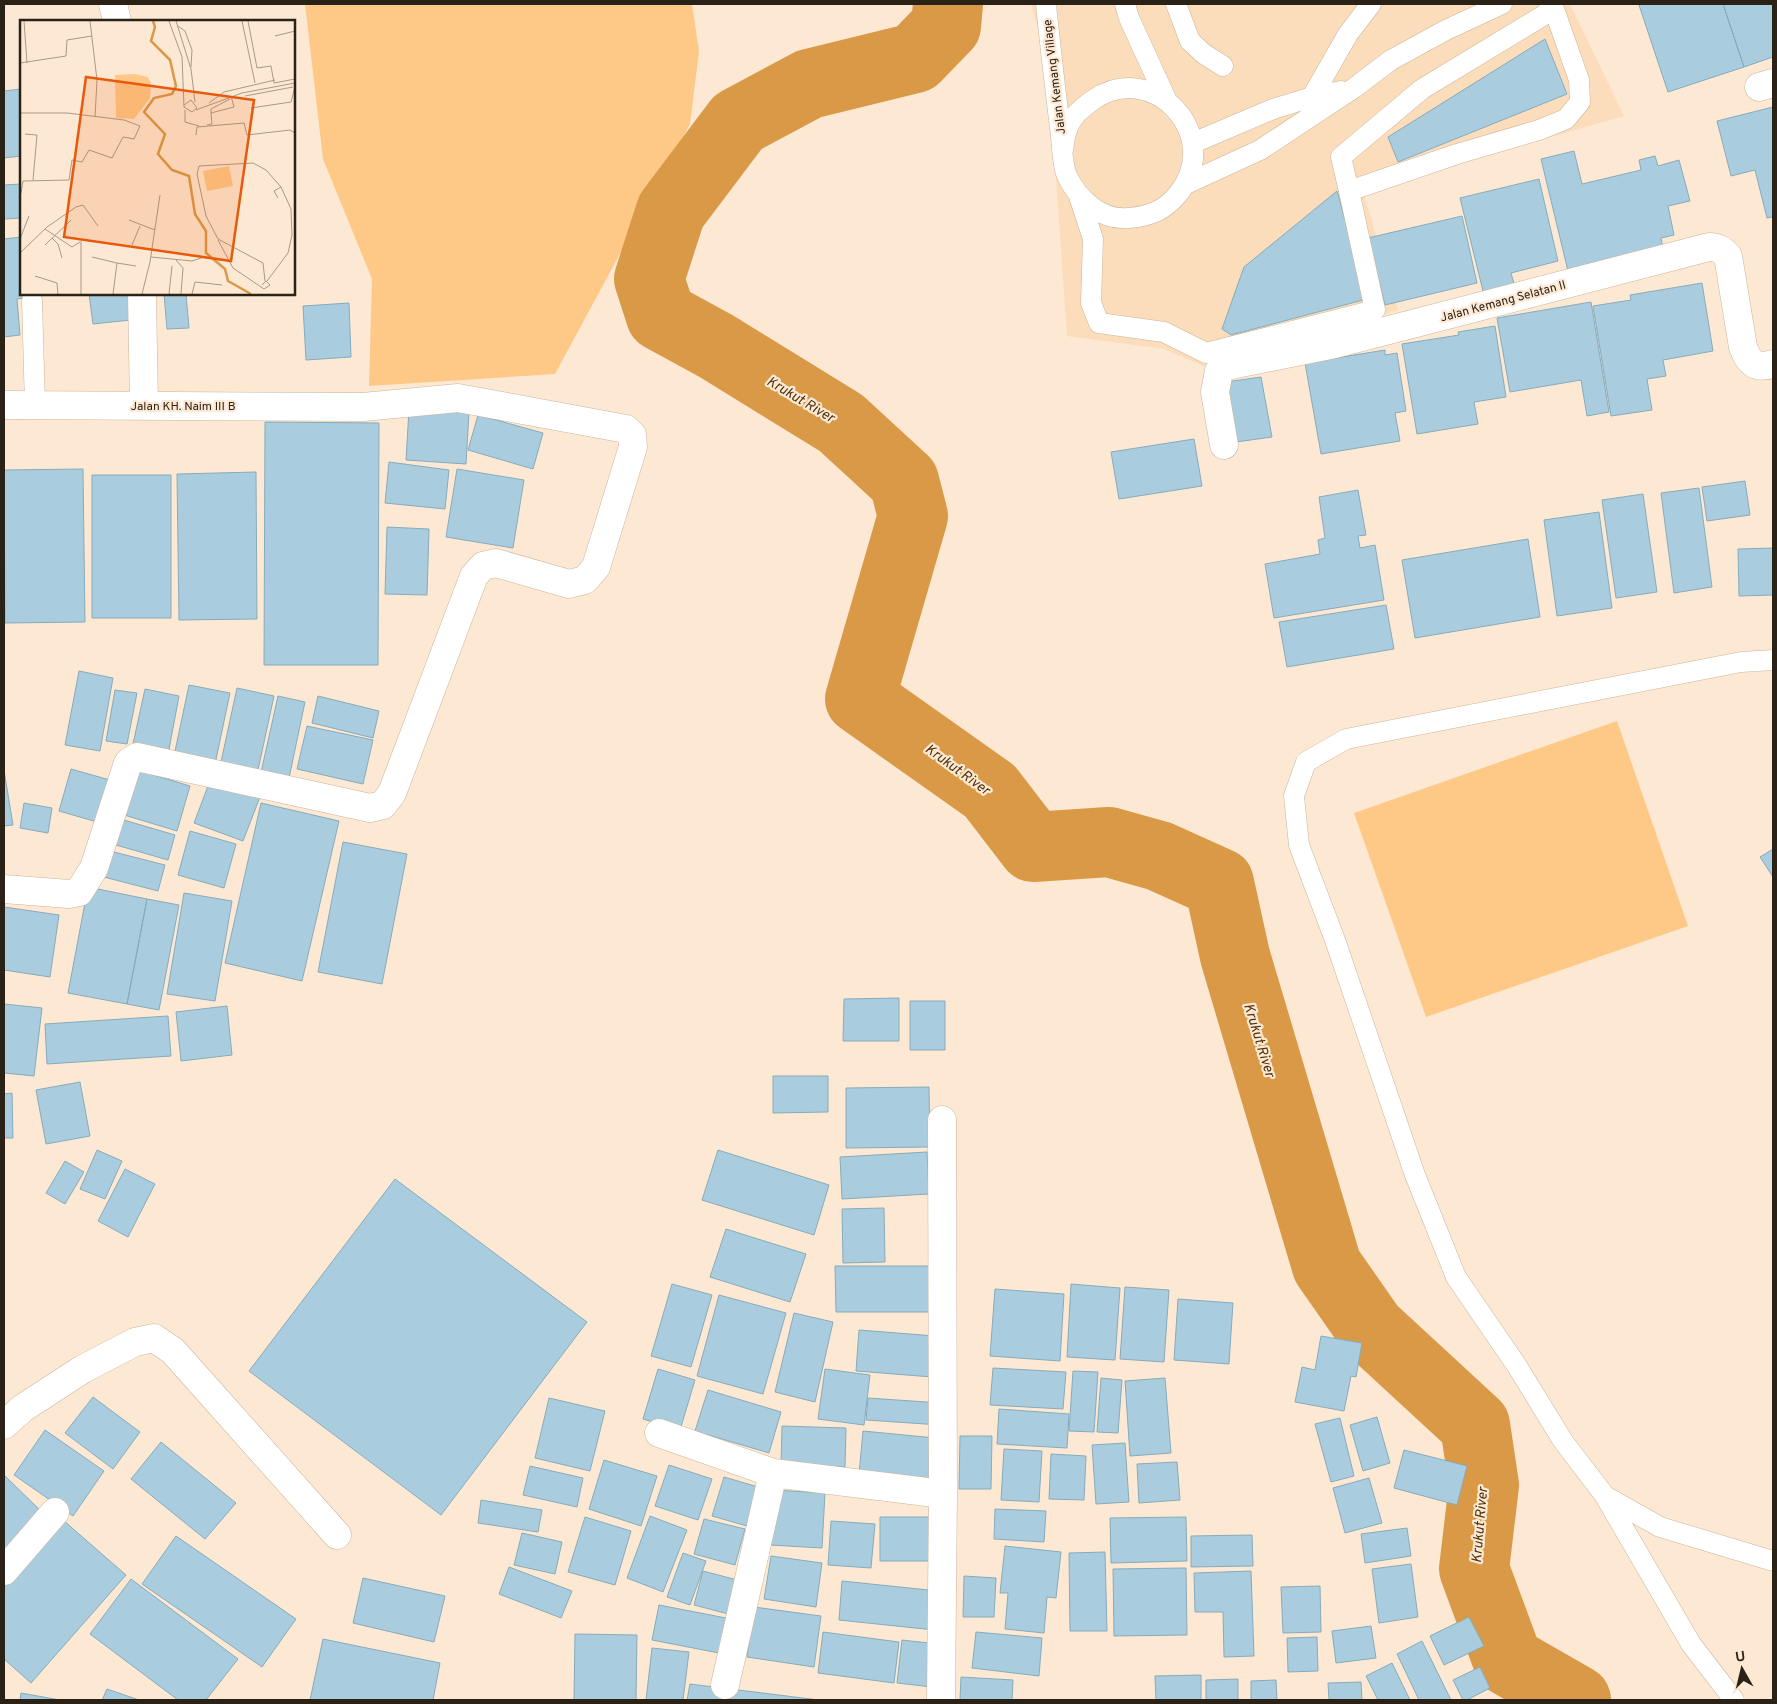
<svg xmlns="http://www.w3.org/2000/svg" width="1777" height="1704" font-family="Overpass,sans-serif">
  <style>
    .built { fill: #fbddbb }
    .green { fill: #fec887 }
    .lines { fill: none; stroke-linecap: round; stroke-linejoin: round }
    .river { stroke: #d99946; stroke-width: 70 }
    .building { fill: #a9cdde; stroke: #87abbb }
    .lane-casing { stroke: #cbb499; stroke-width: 21 }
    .street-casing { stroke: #cbb499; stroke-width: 29 }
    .lane { stroke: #fff; stroke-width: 20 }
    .street { stroke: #fff; stroke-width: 28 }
    .labels { text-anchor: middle; stroke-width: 4.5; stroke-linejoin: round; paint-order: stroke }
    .street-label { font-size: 12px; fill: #2a2117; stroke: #fde9d3 }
    .water-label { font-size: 14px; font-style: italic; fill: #4a300c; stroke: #fde9d3 }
    .inset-river { fill: none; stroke: #d99946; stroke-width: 2.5 }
    .inset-road { fill: none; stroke: #a99988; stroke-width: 1 }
    .view { fill: #e8590c; fill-opacity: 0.15; stroke: #e8590c; stroke-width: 2.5 }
    .inset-edge { fill: none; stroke: #2a2117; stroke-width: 2.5 }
  </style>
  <rect width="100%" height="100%" fill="#fde9d3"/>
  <path class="built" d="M1031,4H1570L1624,116L1363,191L1398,310L1203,366L1164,349L1067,336L1048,64Z"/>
  <path class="green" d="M305,4H692L699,51L690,124L555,374L369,386L372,279L323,159Z
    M1617,721L1688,926L1426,1017L1354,813Z"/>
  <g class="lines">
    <path class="river" d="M948,4L946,26L915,58L809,84L738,122L671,211L649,279L661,316L716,346L841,423L904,481L913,516L860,699L990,791L1033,847L1109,842L1159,856L1219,883L1235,956L1327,1266L1371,1329L1475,1425L1484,1485L1474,1569L1508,1661L1576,1700"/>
  </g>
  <path class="building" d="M1641,4H1723L1744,67L1668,92L1639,5Z
    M1723,4H1773V57L1744,67Z
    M1545,39L1567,94L1398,162L1388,137Z
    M21,89V156L4,158V91Z
    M1773,107V217L1767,218L1755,170L1731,176L1717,121Z
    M1574,151L1582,184L1641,170L1639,160L1655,156L1658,166L1679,160L1690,201L1668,206L1674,235L1661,238L1664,252L1568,271L1541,159Z
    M1539,179L1558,261L1511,273L1515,287L1484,295L1460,198Z
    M21,184V218L4,219V185Z
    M1337,191L1367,299L1231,335L1222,329L1244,267Z
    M1462,216L1477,283L1385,305L1368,238Z
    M21,237V294H40V296L17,299L20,335L4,337V239Z
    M1702,283L1713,351L1663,360L1666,376L1647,379L1652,410L1611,416L1593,306L1631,300L1630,295Z
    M89,294H128L131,320L93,324Z
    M164,294H186L189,328L167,329Z
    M1591,302L1609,412L1587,416L1581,380L1510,392L1497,318Z
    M349,303L351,357L306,360L303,306Z
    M1495,326L1506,397L1474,402L1478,424L1417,434L1402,344L1459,335L1458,332Z
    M1385,350V355L1397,353L1406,411L1395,413L1400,441L1321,454L1305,363Z
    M1261,377L1272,437L1236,442L1226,382Z
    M409,409L469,413L466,464L406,460Z
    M478,415L543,433L533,469L468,450Z
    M265,422L379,423L378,665H264Z
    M1194,439L1202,486L1119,499L1111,452Z
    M389,462L449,470L445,509L385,503Z
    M83,469L85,622L5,623L4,470Z
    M457,469L524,480L513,548L446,537Z
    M256,472L257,619L179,620L177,474Z
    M92,475H171V618H92Z
    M1745,481L1750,515L1707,521L1702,487Z
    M1699,488L1712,587L1674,593L1661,493Z
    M1358,490L1366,535L1358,536L1360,548L1375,545L1384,600L1274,618L1265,564L1320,554L1318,540L1325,538L1319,497Z
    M1643,494L1657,592L1616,598L1602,500Z
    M1599,512L1612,608L1557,616L1544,520Z
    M387,527L429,529L427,595L385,594Z
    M1528,539L1540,617L1415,638L1402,560Z
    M1773,548V595L1739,596L1738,549Z
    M1386,605L1394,649L1287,667L1279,622Z
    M79,671L113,678L100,751L65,745Z
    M189,685L230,693L215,764L174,756Z
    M237,688L274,696L258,770L221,762Z
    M145,689L179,696L167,760L131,753Z
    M115,690L137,693L127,744L106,741Z
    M278,696L305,702L288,783L260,777Z
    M318,696L379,711L373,738L312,723Z
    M307,726L373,740L363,784L297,769Z
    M71,769L117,782L104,824L59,811Z
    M134,769L190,786L177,831L121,814Z
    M4,770L13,825L4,826Z
    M211,778L260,797L243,841L194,823Z
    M24,803L52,808L48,833L20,828Z
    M261,803L339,821L302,981L225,963Z
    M117,818L175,835L168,860L109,843Z
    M190,831L236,844L224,888L178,875Z
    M343,842L407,854L382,984L318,972Z
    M1773,849V877L1760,857Z
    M106,850L165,865L158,891L100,876Z
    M88,887L147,899L127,1004L68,993Z
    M184,893L232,901L215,1001L167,994Z
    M147,899L179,905L159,1010L127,1004Z
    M4,907L59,915L50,977L4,970Z
    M899,998V1041H843L844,999Z
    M910,1001H945V1050H910Z
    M4,1004L42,1008L34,1076L4,1073Z
    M227,1006L232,1055L181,1061L176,1012Z
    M168,1016L171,1056L47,1064L45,1024Z
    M773,1076H828V1112L773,1113Z
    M80,1082L90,1136L46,1144L36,1090Z
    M929,1087L930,1147L846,1148V1088Z
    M12,1093L13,1138H4V1094Z
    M97,1150L122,1161L105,1199L80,1189Z
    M718,1150L829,1185L814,1235L702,1200Z
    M927,1152L929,1194L842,1199L840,1157Z
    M65,1161L84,1172L65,1204L46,1193Z
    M125,1169L155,1184L128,1237L98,1221Z
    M395,1179L587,1322L441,1515L249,1371Z
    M884,1208L885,1262L843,1263L842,1209Z
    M726,1229L806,1254L790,1302L710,1277Z
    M835,1266H934V1312H836Z
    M672,1284L712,1295L691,1367L651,1356Z
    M1071,1284L1120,1288L1115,1360L1067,1357Z
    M1125,1287L1169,1290L1164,1362L1120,1359Z
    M995,1289L1064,1294L1060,1361L990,1356Z
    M719,1295L786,1313L763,1394L697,1376Z
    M1178,1299L1233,1303L1229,1364L1174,1360Z
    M794,1313L833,1322L815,1402L775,1392Z
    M859,1330L935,1336L932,1377L856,1371Z
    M1321,1336L1362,1343L1356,1377L1351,1376L1344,1411L1295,1402L1302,1367L1315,1370Z
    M993,1368L1066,1372L1063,1409L990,1405Z
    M658,1369L695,1380L680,1430L643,1419Z
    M825,1369L870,1375L864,1425L818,1419Z
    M1073,1371L1098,1372L1094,1432L1069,1431Z
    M1101,1378L1122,1380L1118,1433L1097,1432Z
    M1165,1378L1171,1453L1130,1456L1125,1381Z
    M708,1390L781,1412L769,1453L695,1431Z
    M93,1397L140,1432L113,1469L65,1433Z
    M549,1398L605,1411L590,1471L535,1458Z
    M868,1398L941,1403L940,1425L866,1420Z
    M999,1409L1069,1414L1067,1448L997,1444Z
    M1377,1417L1390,1463L1363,1471L1350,1425Z
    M1340,1418L1354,1476L1331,1482L1315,1424Z
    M782,1426L846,1428L845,1467L781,1465Z
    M45,1430L104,1471L73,1516L14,1475Z
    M863,1431L935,1438L931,1480L859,1474Z
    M960,1436H992L991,1489H959Z
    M161,1442L236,1503L205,1539L131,1479Z
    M1125,1443L1129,1502L1096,1504L1092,1445Z
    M1004,1449L1042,1451L1039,1502L1001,1500Z
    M1404,1450L1467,1466L1457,1505L1394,1488Z
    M1051,1454L1086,1456L1084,1500L1049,1499Z
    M604,1460L657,1476L641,1526L589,1509Z
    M1177,1462L1180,1500L1139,1503L1137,1464Z
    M669,1465L712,1479L698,1520L655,1506Z
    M530,1466L583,1478L577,1507L523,1495Z
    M4,1475L45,1515L4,1557Z
    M724,1477L765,1489L754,1528L712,1516Z
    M1369,1478L1382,1523L1345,1533L1333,1488Z
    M773,1490L825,1493L822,1548L770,1545Z
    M481,1500L542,1510L538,1532L478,1523Z
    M995,1509L1046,1511L1044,1542L994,1539Z
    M650,1516L687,1530L663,1592L627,1578Z
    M585,1517L631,1531L615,1585L568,1572Z
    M880,1517H935V1561H880Z
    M1186,1517L1187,1561L1111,1563L1110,1518Z
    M704,1519L745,1529L735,1565L694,1554Z
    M63,1520L126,1575L31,1683L4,1659V1587Z
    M831,1521L875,1524L871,1568L828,1565Z
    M1407,1528L1411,1556L1365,1563L1361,1534Z
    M522,1533L562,1542L555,1574L514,1565Z
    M1252,1535L1253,1566L1191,1567V1536Z
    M176,1536L296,1619L262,1667L142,1584Z
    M1005,1546L1061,1552L1056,1598L1047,1597L1044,1633L1005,1629L1008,1593H1000Z
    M1105,1552L1107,1631H1070L1069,1553Z
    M683,1553L706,1561L690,1605L667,1597Z
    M771,1556L822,1563L816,1607L764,1599Z
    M1411,1564L1418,1617L1379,1623L1372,1569Z
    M509,1567L572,1591L561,1618L499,1594Z
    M1186,1568L1187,1635L1114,1636L1113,1569Z
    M703,1571L741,1581L732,1615L694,1605Z
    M1251,1571L1254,1656L1224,1657L1223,1612H1195L1194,1573Z
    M964,1576L996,1578L994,1617H963Z
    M363,1578L445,1596L434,1642L353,1623Z
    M131,1579L238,1659L206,1700H178L90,1634Z
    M842,1581L938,1591L934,1630L839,1620Z
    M1320,1586L1321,1632L1283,1633L1281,1587Z
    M659,1605L726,1618L719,1653L652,1640Z
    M754,1607L821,1616L814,1667L747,1657Z
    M1469,1617L1484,1646L1444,1665L1430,1636Z
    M1371,1626L1376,1658L1336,1663L1332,1631Z
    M823,1632L899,1642L894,1683L818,1673Z
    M976,1632L1042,1638L1039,1676L972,1668Z
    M575,1634L637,1635L636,1700H574Z
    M1317,1637L1318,1671L1288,1672L1287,1638Z
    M323,1639L440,1663L433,1700H310Z
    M902,1640L937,1644L932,1687L897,1683Z
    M1422,1641L1451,1700H1419L1397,1654Z
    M652,1648L689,1652L683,1700H646Z
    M1392,1663L1410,1700H1378L1366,1676Z
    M1480,1667L1490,1688L1467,1700H1463L1453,1680Z
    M1201,1675V1700H1156L1155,1676Z
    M961,1677L1013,1680L1012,1700H960Z
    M1238,1679V1700H1206V1680Z
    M1276,1680L1277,1700H1251V1681Z
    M1361,1682L1362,1700H1329L1328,1683Z
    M690,1684L819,1700H687Z
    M107,1689L139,1700H102Z
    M21,1693L60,1700H20Z"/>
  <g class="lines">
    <g class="lane-casing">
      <path id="lane" d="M1046,4C1050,45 1055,86 1060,128C1062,141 1062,165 1067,176C1078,199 1101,221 1129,218C1150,216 1164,211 1178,194C1225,136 1153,58 1093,100C1083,107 1072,116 1068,127C1065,134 1064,142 1063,150
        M1125,4L1129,18L1167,101
        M1176,4L1190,41L1204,54L1223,66
        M1312,97L1348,34L1371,4
        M1193,143L1273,109L1312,97L1341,91
        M1186,184L1260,150L1354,88L1391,60L1446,30L1502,4
        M1349,191L1341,157L1422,89L1554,9
        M1079,196L1093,239L1091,303L1099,323L1164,332L1206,353L1375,310L1349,191L1457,154L1539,130L1566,119L1580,102L1579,80L1554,9L1549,4
        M32,300L35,406
        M1773,660L1741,662L1346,739L1306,762L1294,796L1299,845L1335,940L1415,1175L1456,1277L1517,1366L1563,1441L1605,1496L1660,1527L1773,1561
        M1606,1498L1691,1644L1734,1700"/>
    </g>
    <g class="street-casing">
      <path id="street" d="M113,4L117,21
        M1759,87L1773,83
        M142,294L144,406
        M4,405L363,407L458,398L626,429L632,435L633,447L596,567L585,580L569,584L496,563L483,566L474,576L392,793L383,805L370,808L137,757L128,763L94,868L79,892L69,894L4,889
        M1224,445L1215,392L1219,371L1226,366L1335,344L1709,247C1718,247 1722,250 1728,256L1743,347C1749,363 1755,369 1773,364
        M4,1425L23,1408L83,1369L135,1342L154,1338L173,1351L337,1535
        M659,1433L773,1473L943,1494
        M4,1571L55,1512
        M725,1685L773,1473
        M941,1700L943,1494L942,1120"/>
    </g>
    <use href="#lane" class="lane"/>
    <use href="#street" class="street"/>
  </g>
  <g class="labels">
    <g class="street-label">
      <text transform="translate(1054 77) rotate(-97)" y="4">Jalan Kemang Village</text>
      <text transform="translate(1503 301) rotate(-15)" y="4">Jalan Kemang Selatan II</text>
      <text x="183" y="410">Jalan KH. Naim III B</text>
    </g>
    <g class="water-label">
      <text transform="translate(801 399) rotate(31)" y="5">Krukut River</text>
      <text transform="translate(958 769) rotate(36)" y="5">Krukut River</text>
      <text transform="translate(1260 1040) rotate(73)" y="5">Krukut River</text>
      <text transform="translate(1479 1525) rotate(-85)" y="5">Krukut River</text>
    </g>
  </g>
  <g transform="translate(20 20)">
    <rect width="275" height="275" fill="#fde9d3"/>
    <path d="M115,54L128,57L131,63L130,78L114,99L96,98L95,55ZM209,146L213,166L187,171L183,151Z" fill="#fec887"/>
    <path class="inset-river" d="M133,1L135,7L131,21L150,40L156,66L152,74L134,78L124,92L145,114L138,134L152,150L169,156L175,194L186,211V233L205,249L208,261L231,274"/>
    <path class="inset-road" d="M4,1L7,43M70,1L77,60L75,97M149,1L162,37L164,87L172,92L177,88L171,80L164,85M156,1L171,49L175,82M222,1L235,63M228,1L237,48L251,46L254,63L275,59M158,6L165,11L172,30L171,47M255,16L275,11M0,43L46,36L47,20L72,16M225,76L273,67M189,83L204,72L255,60M231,88L271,82L275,67M165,90V102L179,106M176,90L222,73L275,63M0,93H47L104,100L120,106L114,119L103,117L92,138L69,130L62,142L52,140L49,160L3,161L1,173M191,93V89L210,79M187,105L192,104L191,93L214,87L211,76M5,114L17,115L13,160M176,115L177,107L224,103L227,115L270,110L275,113M258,178L254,171L261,167M109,200L135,210M25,209L52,227L60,222M32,218L38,224L42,238M0,219L9,196M198,220L213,248L244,269L250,265L246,261L242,265M25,225L51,200M112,225L120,206M0,233L27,207L56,187L63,185L78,206M72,237L97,243L93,274M131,237L172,241L184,237M156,240L163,248L161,274M97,243L116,246M15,256L37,263L38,274M245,261L243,243L198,219L186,196L177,154L179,146L233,143L246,150L261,167L271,189L272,215L268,233L247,261M61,274V221M122,274L130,242L140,175M149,274L152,246M172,274L175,262L202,265"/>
    <path class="view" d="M66,57L234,80L211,241L44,217Z"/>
    <rect width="275" height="275" class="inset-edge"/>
  </g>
  <rect width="1777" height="1704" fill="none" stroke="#2a2117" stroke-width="10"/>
  <g transform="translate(1742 1669) rotate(352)" stroke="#fde9d3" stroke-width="4" paint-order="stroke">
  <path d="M0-4L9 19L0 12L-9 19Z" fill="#2a2117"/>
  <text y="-8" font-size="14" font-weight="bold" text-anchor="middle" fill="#2a2117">U</text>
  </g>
</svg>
